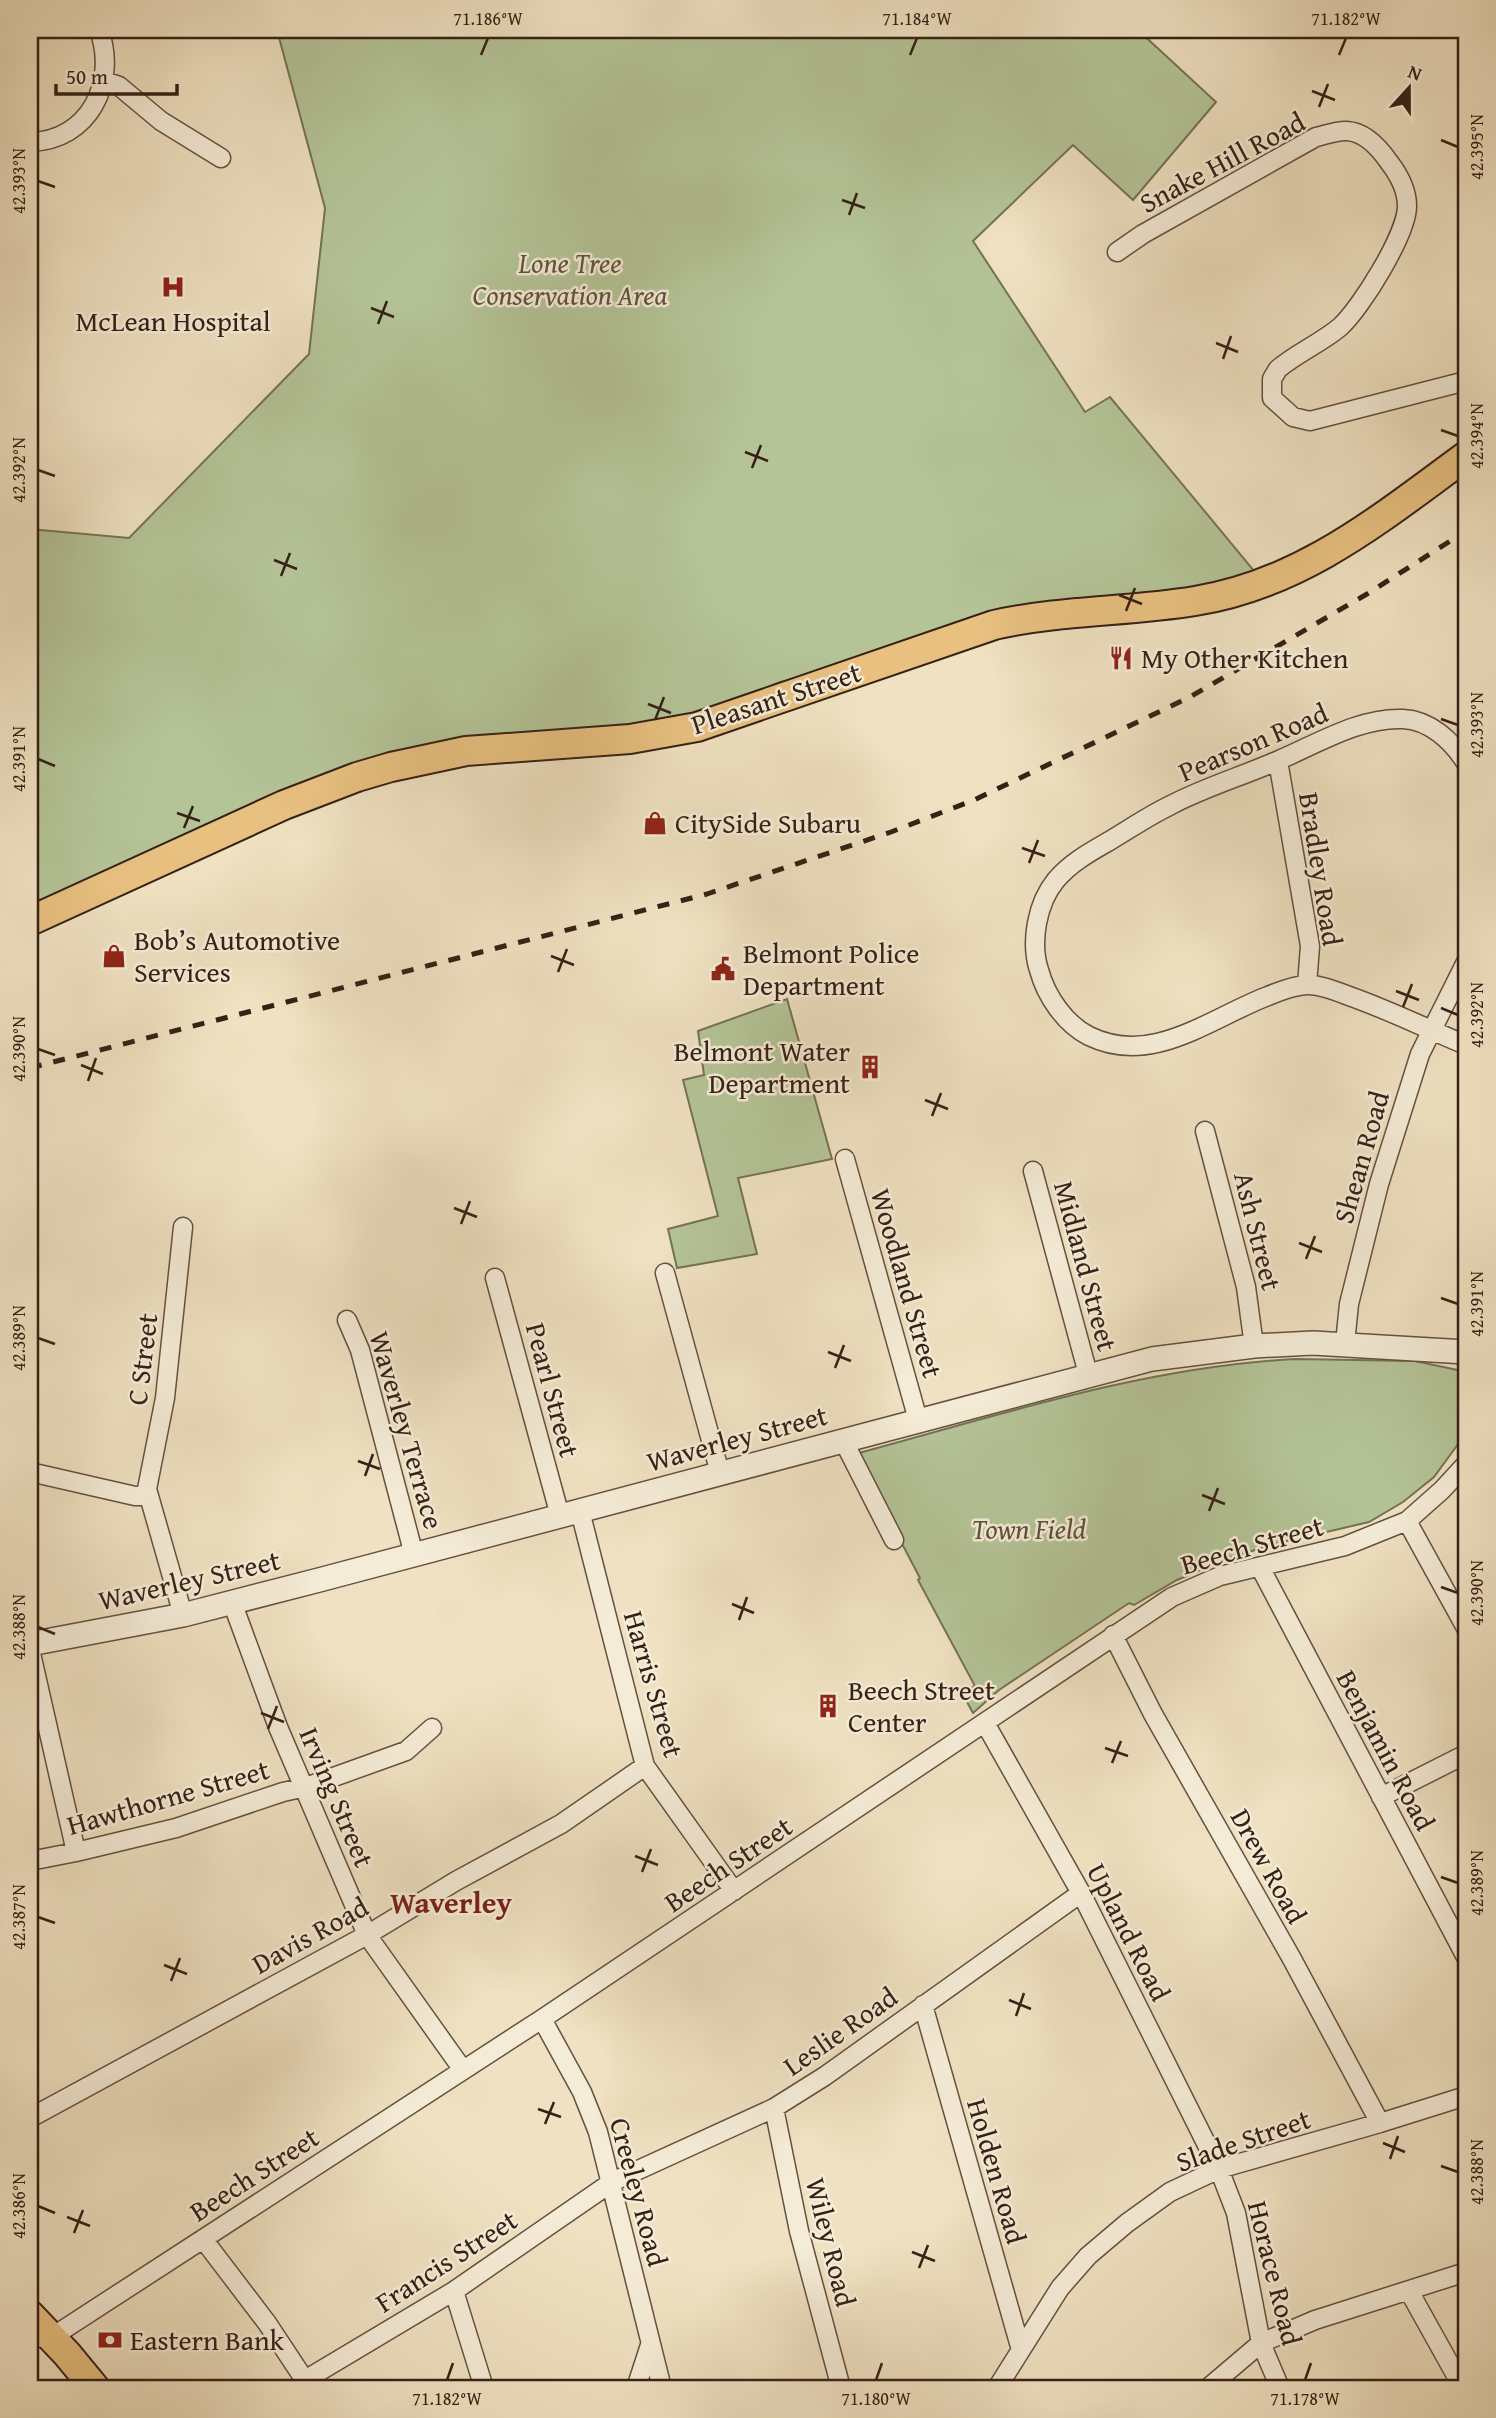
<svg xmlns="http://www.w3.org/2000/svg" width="1496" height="2418" font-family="'Gentium Book Plus',serif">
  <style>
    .green { fill: #b4c497; stroke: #757256; stroke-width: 2 }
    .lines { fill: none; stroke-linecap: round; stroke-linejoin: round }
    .minor-casing { stroke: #645041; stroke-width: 21 }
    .tertiary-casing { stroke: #645041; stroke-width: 26 }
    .primary-casing { stroke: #362016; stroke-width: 32 }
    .minor { stroke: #f5ecd7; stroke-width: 18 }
    .tertiary { stroke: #f5ecd7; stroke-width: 23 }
    .primary { stroke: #e8c080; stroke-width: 28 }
    .rail { stroke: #362016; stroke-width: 5; stroke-dasharray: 12 12; stroke-linecap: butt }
    .ticks { fill: none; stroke: #362016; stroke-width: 2.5 }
    .labels { text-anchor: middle; stroke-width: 5; stroke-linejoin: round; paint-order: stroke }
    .street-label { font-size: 28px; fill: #362016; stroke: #f5ecd7 }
    .park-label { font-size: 28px; font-style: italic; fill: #5c513d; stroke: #f5ecd7 }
    .poi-label { font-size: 28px; fill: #362016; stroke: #f5ecd7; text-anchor: start }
    .neighbourhood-label { font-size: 30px; font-weight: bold; fill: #7a1f14; stroke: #f5ecd7 }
    .neatline { fill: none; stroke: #362016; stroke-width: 2.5 }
    .ticks-label { font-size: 18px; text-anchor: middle; fill: #362016 }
  </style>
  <rect width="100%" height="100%" fill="#efe1c1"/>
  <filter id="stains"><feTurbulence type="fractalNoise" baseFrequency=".00286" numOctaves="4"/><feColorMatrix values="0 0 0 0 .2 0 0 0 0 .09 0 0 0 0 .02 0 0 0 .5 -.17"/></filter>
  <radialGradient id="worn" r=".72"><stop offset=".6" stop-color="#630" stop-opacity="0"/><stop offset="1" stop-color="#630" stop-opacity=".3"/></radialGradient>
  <path class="green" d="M277,30H1138L1216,102L1133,200L1073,145L973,241L1085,412L1110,397L1255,572L1243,577L780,682L727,705L658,724L503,737L30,909V529L129,538L309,354L325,208Z
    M787,999L832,1159L738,1178L757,1254L677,1268L668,1229L718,1216L683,1080L704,1075L698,1031Z
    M1295,1359L1415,1361L1462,1371L1466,1374V1431L1461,1440L1434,1477L1403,1502L1369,1522L1271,1545L1223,1560L1177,1580L1134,1605L1129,1603L999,1690L973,1713L962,1693L975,1686L918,1580L920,1578L855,1454C1000,1415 1144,1367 1295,1359Z"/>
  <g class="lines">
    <g class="minor-casing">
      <path id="minor" d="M102,80L119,86L161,121L221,158
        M30,142C89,141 118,82 99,30
        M1117,252L1143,234L1316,137C1325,135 1338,130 1347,131C1365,132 1380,149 1389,162C1399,175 1407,189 1407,206C1407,234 1361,308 1340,327C1321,343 1297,353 1278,369L1272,379V398L1293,417L1310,421L1466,381
        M1278,761L1310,946L1307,985
        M1466,763C1452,741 1430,720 1403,719C1360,717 1317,744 1279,760C1243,776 1205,787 1171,805C1150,815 1131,828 1111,840C1092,851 1071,862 1056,880C1037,903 1030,942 1039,970C1046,996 1065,1024 1089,1036C1152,1067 1210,1018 1268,996C1280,991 1295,985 1308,985C1322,985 1336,991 1349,996C1389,1010 1427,1029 1466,1045
        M1205,1131L1246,1287L1254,1346
        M845,1159L918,1420
        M1033,1171L1088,1374
        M183,1227L165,1398L147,1489L183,1615
        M665,1273L720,1473
        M495,1278L560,1516
        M347,1320L360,1350L414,1555
        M1345,1343L1349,1304L1379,1184L1420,1054L1466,962
        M843,1440L894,1540
        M30,1472L135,1496H148
        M580,1511L645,1766L734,1891
        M1407,1521L1466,1628
        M1260,1567L1466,1957
        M232,1602L278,1727L367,1935L463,2070
        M1113,1635L1153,1714L1292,1959L1380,2123
        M30,1649L76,1852
        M985,1723L1081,1893L1219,2169L1236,2213L1261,2343L1280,2388
        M1381,1797L1466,1754
        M30,1861L76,1852L176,1828L283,1792L306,1787L406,1751L432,1728
        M923,2005L1021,2350
        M542,2019L582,2092L598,2132L662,2388
        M774,2108L799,2231L841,2388
        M30,2118L367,1935L456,1881L561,1824L645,1766
        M203,2239L267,2323L310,2388
        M454,2291L484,2388
        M1409,2291L1463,2388
        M30,2338L52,2337L542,2019L1172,1597L1220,1576L1345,1546L1407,1521L1442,1490L1466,1464
        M305,2380L454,2291L612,2182L774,2108L825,2076L1081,1893
        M636,2388L650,2345
        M997,2388L1060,2288L1088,2256L1127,2223L1170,2192L1219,2169L1380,2123L1466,2096
        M1208,2388L1261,2343L1315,2320L1466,2272"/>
    </g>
    <g class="tertiary-casing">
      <path id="tertiary" d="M30,1644L183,1615L319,1580L1152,1359L1254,1346L1313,1343L1466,1352"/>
    </g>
    <g class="primary-casing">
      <path id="primary" d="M30,921L284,805L357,777L391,767L466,751L630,739L697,727L994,625C1060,610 1128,612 1195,601C1302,584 1381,518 1466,456
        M30,2315L67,2354L95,2388"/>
    </g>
    <use href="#minor" class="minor"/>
    <use href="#tertiary" class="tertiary"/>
    <use href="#primary" class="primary"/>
    <path class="rail" d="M30,1068L707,894L891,832L974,800L1190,697L1367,594L1466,531"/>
  </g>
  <path class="ticks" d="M481,55L488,38M910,55L917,38M1339,55L1346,38M1312,91L1335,100M1319,107L1328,84M1441,140L1458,147M38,181L55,187M842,200L865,208M849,215L857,193M371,308L394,317M378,324L387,301M1216,343L1238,352M1223,359L1231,336M1441,430L1458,436M745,452L768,461M752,468L761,445M38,470L55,476M274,560L297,569M281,576L290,553M1119,595L1142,604M1126,611L1135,588M648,704L671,713M1441,719L1458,725M655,720L664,697M38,759L55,766M177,813L200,821M184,828L193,806M1022,848L1045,856M1029,863L1038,840M551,956L574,965M558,972L567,949M1396,991L1419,1000M1403,1007L1412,984M1441,1008L1458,1015M38,1049L55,1055M81,1065L103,1074M88,1081L96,1058M925,1100L948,1109M932,1116L941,1093M454,1208L477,1217M461,1224L470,1201M1299,1243L1322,1252M1306,1259L1315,1236M1441,1298L1458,1304M38,1338L55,1344M828,1352L851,1361M835,1368L844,1345M358,1461L380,1469M365,1476L373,1454M1202,1495L1225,1504M1209,1511L1218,1488M1441,1587L1458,1593M732,1604L754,1613M739,1620L747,1597M38,1627L55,1634M261,1713L284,1722M268,1729L277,1706M1105,1748L1128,1756M1112,1763L1121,1741M635,1856L658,1865M642,1872L651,1849M1441,1877L1458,1883M38,1917L55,1923M164,1965L187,1974M171,1981L180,1958M1009,2000L1031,2009M1016,2016L1024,1993M538,2109L561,2117M545,2124L554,2102M1383,2143L1405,2152M1390,2159L1398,2136M1441,2166L1458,2172M38,2206L55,2213M67,2217L90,2226M74,2233L83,2210M912,2252L935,2261M919,2268L928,2245M447,2380L453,2363M876,2380L882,2363M1305,2380L1311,2363"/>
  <defs>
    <g id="hospital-bare" transform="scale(1.89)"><path d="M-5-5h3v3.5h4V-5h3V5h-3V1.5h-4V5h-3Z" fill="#8f2418" stroke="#f5ecd7" stroke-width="2.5" paint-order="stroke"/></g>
    <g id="restaurant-bare" transform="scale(1.89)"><path d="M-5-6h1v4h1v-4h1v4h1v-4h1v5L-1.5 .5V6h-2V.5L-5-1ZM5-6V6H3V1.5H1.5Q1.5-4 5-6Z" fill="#8f2418" stroke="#f5ecd7" stroke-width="2.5" paint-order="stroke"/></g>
    <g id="shop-bare" transform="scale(1.89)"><path d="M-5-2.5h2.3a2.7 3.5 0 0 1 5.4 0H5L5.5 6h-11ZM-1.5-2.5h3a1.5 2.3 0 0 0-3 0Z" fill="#8f2418" stroke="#f5ecd7" stroke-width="2.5" paint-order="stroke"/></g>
    <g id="civic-bare" transform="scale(1.89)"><path d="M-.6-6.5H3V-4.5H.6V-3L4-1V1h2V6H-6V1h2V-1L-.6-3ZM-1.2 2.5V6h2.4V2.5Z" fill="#8f2418" stroke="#f5ecd7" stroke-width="2.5" paint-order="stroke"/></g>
    <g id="building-bare" transform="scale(1.89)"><path d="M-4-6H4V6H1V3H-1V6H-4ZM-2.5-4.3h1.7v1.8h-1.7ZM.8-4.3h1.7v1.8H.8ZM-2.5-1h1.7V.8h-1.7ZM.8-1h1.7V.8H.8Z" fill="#8f2418" stroke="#f5ecd7" stroke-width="2.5" paint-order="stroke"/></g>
    <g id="bank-bare" transform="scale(1.89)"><path d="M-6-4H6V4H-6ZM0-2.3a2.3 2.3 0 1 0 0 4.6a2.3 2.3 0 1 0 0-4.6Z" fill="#8f2418" stroke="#f5ecd7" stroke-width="2.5" paint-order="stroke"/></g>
  </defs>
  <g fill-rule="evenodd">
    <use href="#hospital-bare" x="173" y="287"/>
    <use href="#restaurant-bare" x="1121" y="658"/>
    <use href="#shop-bare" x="655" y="823"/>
    <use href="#shop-bare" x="114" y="956"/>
    <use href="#civic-bare" x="723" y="969"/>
    <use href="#building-bare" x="870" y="1067"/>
    <use href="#building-bare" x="828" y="1706"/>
    <use href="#bank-bare" x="110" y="2340"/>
  </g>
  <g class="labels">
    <g class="street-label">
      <text transform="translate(1222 162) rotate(-28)" y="10">Snake Hill Road</text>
      <text transform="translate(776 698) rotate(-18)" y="10">Pleasant Street</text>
      <text transform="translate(1253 742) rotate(-23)" y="10">Pearson Road</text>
      <text transform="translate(1321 869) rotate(81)" y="10">Bradley Road</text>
      <text transform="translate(1361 1157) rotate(-74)" y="10">Shean Road</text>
      <text transform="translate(1258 1231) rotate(76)" y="10">Ash Street</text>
      <text transform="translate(1086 1266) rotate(75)" y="10">Midland Street</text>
      <text transform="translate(907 1283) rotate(74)" y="10">Woodland Street</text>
      <text transform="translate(142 1359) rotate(-83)" y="10">C Street</text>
      <text transform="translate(553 1390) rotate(75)" y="10">Pearl Street</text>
      <text transform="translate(407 1430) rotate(74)" y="10">Waverley Terrace</text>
      <text transform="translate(737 1438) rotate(-15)" y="10">Waverley Street</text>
      <text transform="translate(1252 1545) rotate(-16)" y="10">Beech Street</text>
      <text transform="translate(189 1580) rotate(-13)" y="10">Waverley Street</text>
      <text transform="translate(654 1684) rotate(74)" y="10">Harris Street</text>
      <text transform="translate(1386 1750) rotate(62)" y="10">Benjamin Road</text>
      <text transform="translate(168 1797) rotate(-16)" y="10">Hawthorne Street</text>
      <text transform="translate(337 1797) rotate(67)" y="10">Irving Street</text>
      <text transform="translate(728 1864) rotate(-34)" y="10">Beech Street</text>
      <text transform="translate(1269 1866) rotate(61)" y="10">Drew Road</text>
      <text transform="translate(1129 1932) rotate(63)" y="10">Upland Road</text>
      <text transform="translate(310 1935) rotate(-29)" y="10">Davis Road</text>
      <text transform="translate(840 2031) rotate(-35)" y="10">Leslie Road</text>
      <text transform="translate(1243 2140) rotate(-19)" y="10">Slade Street</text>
      <text transform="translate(997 2171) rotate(74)" y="10">Holden Road</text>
      <text transform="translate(254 2174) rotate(-33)" y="10">Beech Street</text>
      <text transform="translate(639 2192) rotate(75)" y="10">Creeley Road</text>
      <text transform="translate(831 2242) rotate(76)" y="10">Wiley Road</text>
      <text transform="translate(446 2261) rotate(-33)" y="10">Francis Street</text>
      <text transform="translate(1275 2273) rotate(76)" y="10">Horace Road</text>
    </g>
    <g class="park-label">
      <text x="570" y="273">Lone Tree<tspan x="570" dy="32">Conservation Area</tspan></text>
      <text x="1029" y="1539">Town Field</text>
    </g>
    <g class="poi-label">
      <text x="173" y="331" text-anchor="middle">McLean Hospital</text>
      <text x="1141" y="668">My Other Kitchen</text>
      <text x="675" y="833">CitySide Subaru</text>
      <text x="134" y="950">Bob’s Automotive<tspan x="134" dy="32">Services</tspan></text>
      <text x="743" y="963">Belmont Police<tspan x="743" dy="32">Department</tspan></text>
      <text x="850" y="1061" text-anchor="end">Belmont Water<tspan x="850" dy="32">Department</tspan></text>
      <text x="848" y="1700">Beech Street<tspan x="848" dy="32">Center</tspan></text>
      <text x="130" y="2350">Eastern Bank</text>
    </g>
    <g class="neighbourhood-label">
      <text x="451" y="1913">Waverley</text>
    </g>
  </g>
  <rect width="1496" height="2418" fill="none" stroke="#efe1c1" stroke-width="77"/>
  <g transform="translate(1409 88) rotate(21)" stroke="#f5ecd7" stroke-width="5" paint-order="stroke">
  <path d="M0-5L12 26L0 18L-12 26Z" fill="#362016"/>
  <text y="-10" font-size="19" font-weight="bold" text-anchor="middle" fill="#362016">N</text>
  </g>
  <path d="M56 84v10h121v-10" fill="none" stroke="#362016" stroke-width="3.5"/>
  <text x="66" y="84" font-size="21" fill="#362016" stroke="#f5ecd7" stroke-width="5" paint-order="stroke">50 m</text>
  <rect x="38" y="38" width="1420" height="2342" class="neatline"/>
  <g class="ticks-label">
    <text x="488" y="25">71.186°W</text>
    <text x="917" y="25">71.184°W</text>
    <text x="1346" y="25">71.182°W</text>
    <text transform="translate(1477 147) rotate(-90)" y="6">42.395°N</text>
    <text transform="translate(19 181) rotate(-90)" y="6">42.393°N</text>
    <text transform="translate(1477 436) rotate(-90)" y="6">42.394°N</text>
    <text transform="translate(19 470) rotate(-90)" y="6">42.392°N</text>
    <text transform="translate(1477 725) rotate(-90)" y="6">42.393°N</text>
    <text transform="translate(19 759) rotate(-90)" y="6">42.391°N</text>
    <text transform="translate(1477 1015) rotate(-90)" y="6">42.392°N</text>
    <text transform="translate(19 1049) rotate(-90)" y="6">42.390°N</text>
    <text transform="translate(1477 1304) rotate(-90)" y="6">42.391°N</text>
    <text transform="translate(19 1338) rotate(-90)" y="6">42.389°N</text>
    <text transform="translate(1477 1593) rotate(-90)" y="6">42.390°N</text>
    <text transform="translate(19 1627) rotate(-90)" y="6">42.388°N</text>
    <text transform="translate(1477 1883) rotate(-90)" y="6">42.389°N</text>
    <text transform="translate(19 1917) rotate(-90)" y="6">42.387°N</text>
    <text transform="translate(1477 2172) rotate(-90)" y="6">42.388°N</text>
    <text transform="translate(19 2206) rotate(-90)" y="6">42.386°N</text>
    <text x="447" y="2405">71.182°W</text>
    <text x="876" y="2405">71.180°W</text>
    <text x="1305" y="2405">71.178°W</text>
  </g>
  <rect width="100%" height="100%" filter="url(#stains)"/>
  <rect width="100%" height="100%" fill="url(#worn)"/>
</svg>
